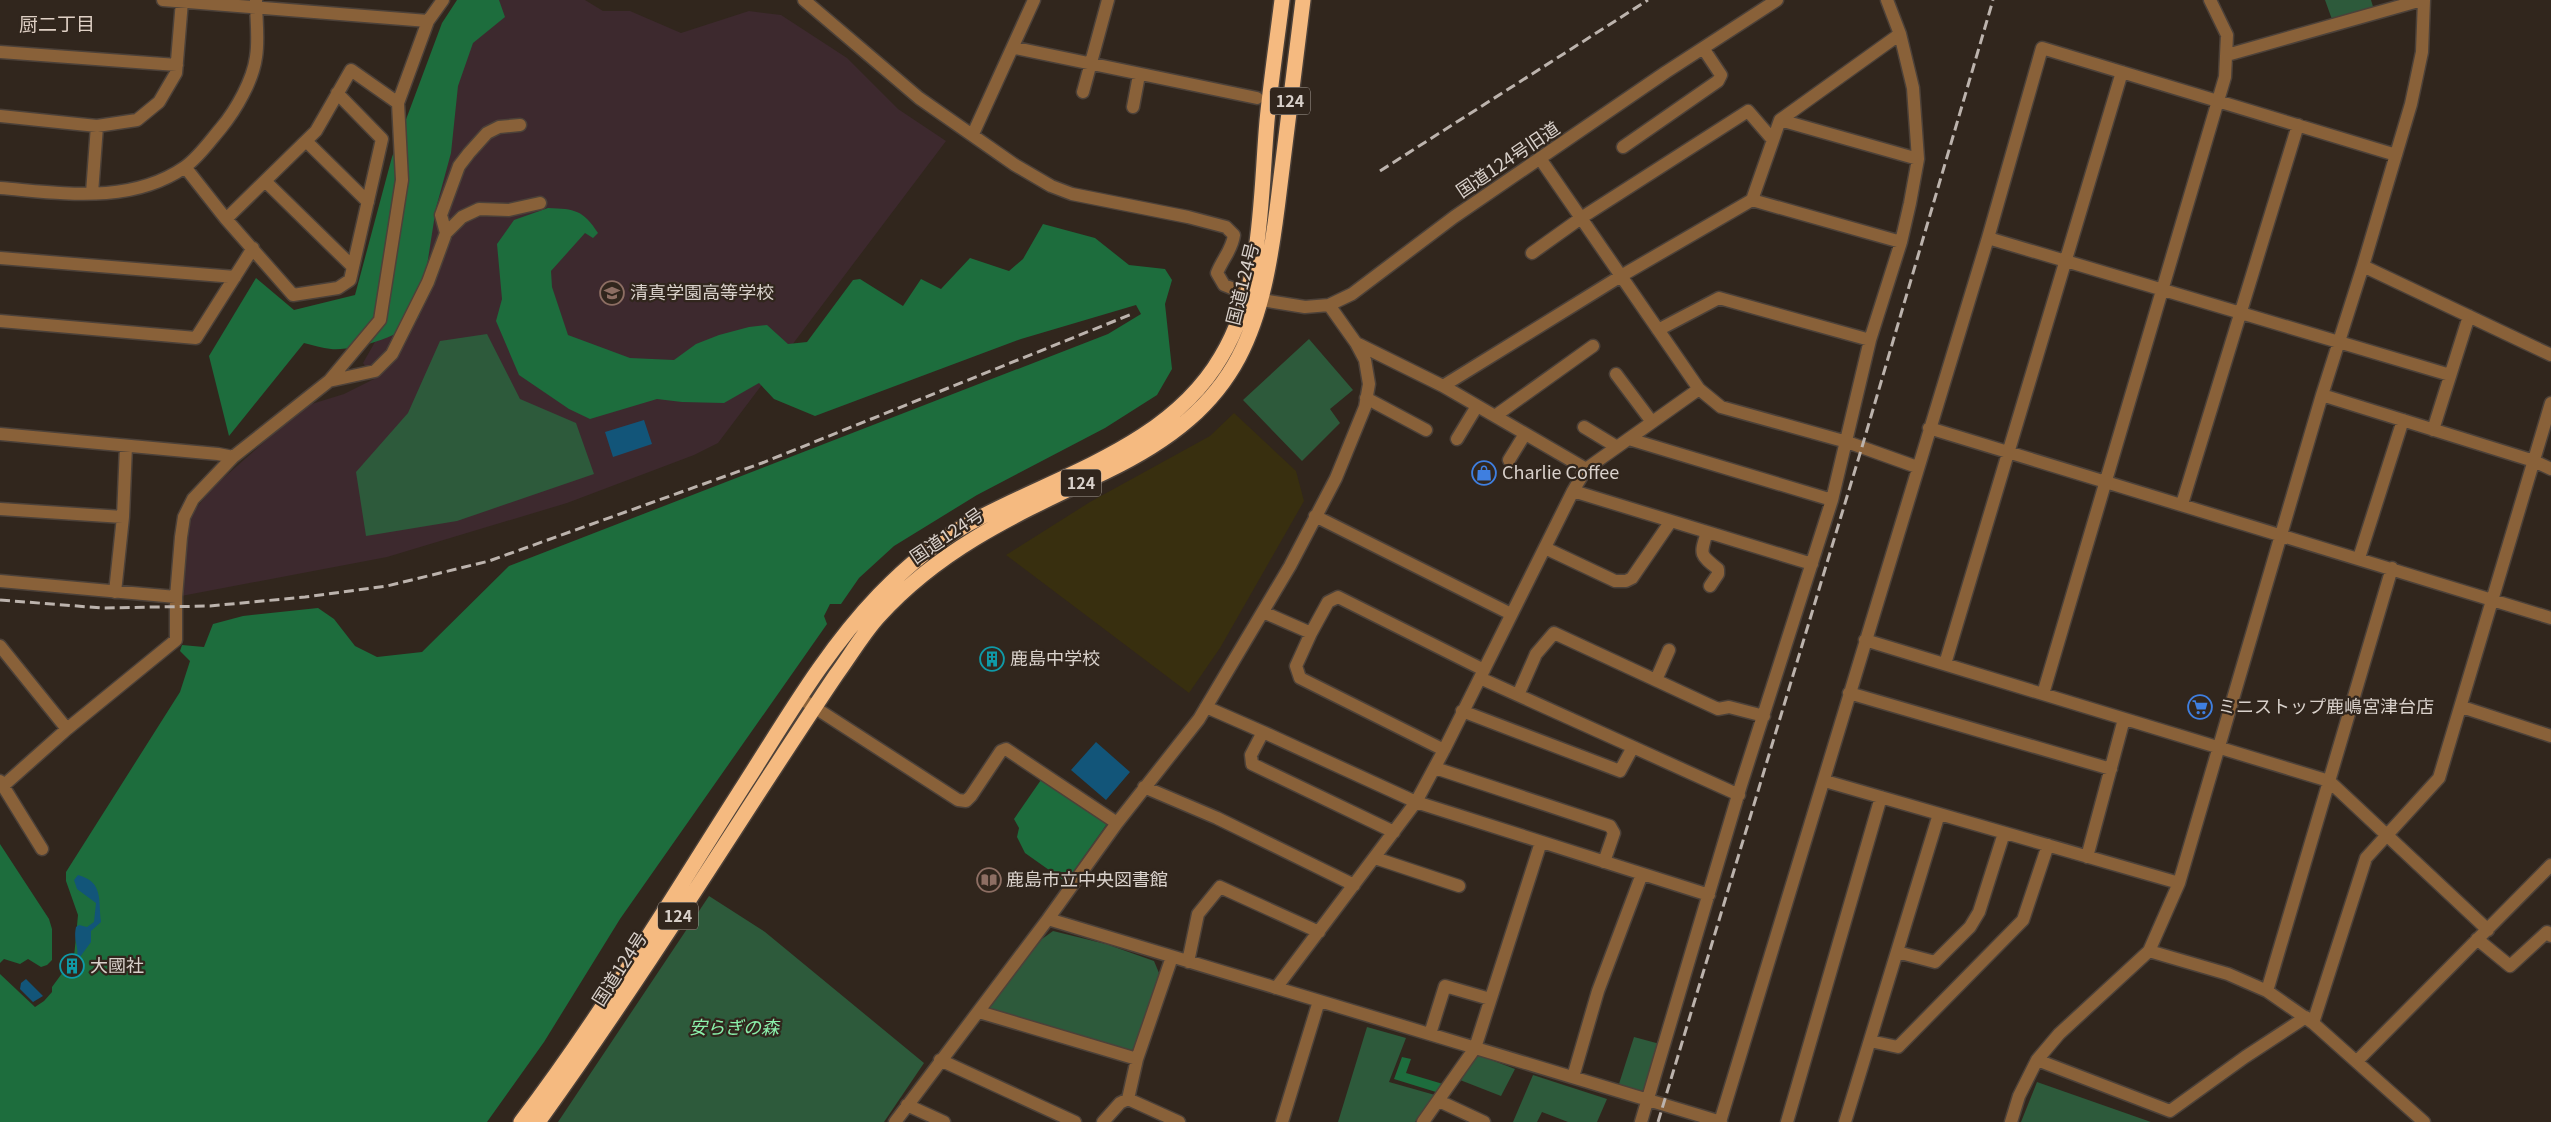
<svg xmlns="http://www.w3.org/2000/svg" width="2551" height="1122" font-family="Georgia,'Noto Sans JP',serif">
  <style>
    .education { fill: #3d292e }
    .green { fill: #2d5a3b }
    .forest { fill: #1d6d3d }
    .sand { fill: #382f0f }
    .water { fill: #125579 }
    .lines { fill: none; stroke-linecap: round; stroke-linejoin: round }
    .minor-casing { stroke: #4c4139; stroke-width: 15 }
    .highway-casing { stroke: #4c4139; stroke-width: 18 }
    .minor { stroke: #896139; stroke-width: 12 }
    .highway { stroke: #f5ba80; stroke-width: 15 }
    .rail { stroke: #bcb3ad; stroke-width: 3; stroke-dasharray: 10 5; stroke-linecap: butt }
    .labels { text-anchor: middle; stroke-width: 4.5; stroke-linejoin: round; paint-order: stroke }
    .shield { fill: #31261d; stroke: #a79e97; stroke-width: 1 }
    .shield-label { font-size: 16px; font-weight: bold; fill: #d9d1cb }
    .street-label { font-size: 18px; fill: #d9d1cb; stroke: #31261d }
    .poi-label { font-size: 18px; fill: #d9d1cb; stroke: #31261d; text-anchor: start }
    .park-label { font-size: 18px; font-style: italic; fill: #8bf1ab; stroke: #31261d }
    .neighbourhood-label { font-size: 19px; fill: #dfd0c5; stroke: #31261d }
  </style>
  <rect width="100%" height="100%" fill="#31261d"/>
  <path class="education" d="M471,0H585L603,11H630L681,33L749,11L781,15L847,58L898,109L946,141L718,443L694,455L567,503L387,557L176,597L178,543L194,511L212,488L305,406L344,394L374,379L363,363L384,326Z"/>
  <path class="green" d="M2325,0H2371L2375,13L2334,25Z
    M487,334L520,399L576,423L594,474L457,521L366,536L356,472L408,413L440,341Z
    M1309,339L1353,390L1330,409L1340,423L1302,461L1243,400Z
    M709,896L765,932L924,1063L884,1122H558Z
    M1053,931L1106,944L1154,961L1159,973L1135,1054L985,1010L1042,939Z
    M1367,1027L1406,1038L1389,1082L1435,1095L1415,1122H1338Z
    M1634,1037L1660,1044L1646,1092L1641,1094L1618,1087Z
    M1476,1054L1515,1069L1501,1096L1460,1080Z
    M1533,1075L1607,1099L1597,1122H1568L1542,1112L1537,1122H1513Z
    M2037,1082L2151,1122H2021Z"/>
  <path class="forest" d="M457,0H499L505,17L473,43L458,86L451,153L436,208L419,317C404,336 355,351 331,349C322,348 313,345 304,343L229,436L209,356L256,278L294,310L355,295L392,157L442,23Z
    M548,208C575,209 583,210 598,233L593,238L585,233L551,271L552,287L568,335L630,358L674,360L696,344L719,335L749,327L767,325L788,344L807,342L853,280L860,279L903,306L921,279L941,289L970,258L1009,271L1023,259L1043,224L1095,238L1129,265L1165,269L1172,280L1165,304L1172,369L1157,395L1105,428L977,495L894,546L859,578L841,604H830L824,616L827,624L620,919L544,1042L487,1122H0V974L35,1007L44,1001L52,992V987L74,957L78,915L66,881V872L180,692L190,661L180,651L182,645L204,647L213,624L243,616L318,608L334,619L355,646L377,657L422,652L509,566L1108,334L1141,314L1136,305L1021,339L815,416L774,399L759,383L724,403L682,402L657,399L590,419L569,409L519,375L496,321L502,299L497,244L514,220Z
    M1043,777L1109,821L1066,882L1025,853L1017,837L1019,828L1014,819Z
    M0,844L49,919L52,929V960L47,965L41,967L28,959L20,964L4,959L0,963Z
    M1402,1057L1411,1059L1406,1073L1443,1084L1436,1092L1394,1079Z"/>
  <path class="sand" d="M1234,413L1296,471L1304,501L1220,648L1189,693L1006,555L1090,502L1210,436Z"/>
  <path class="water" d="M644,420L652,444L613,457L605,432Z
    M1096,742L1130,772L1106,800L1071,770Z
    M78,875C104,882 98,900 101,922L91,931V942L80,957L77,956C79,946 73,942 76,927L79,925L87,927L94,922L96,903L77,889L74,880Z
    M26,979L43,996L33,1002L20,989L21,983Z"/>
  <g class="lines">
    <g class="minor-casing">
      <path id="minor" d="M163,0L428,21
        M804,0L919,98L1015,165L1051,186L1072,194L1188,217L1226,227L1234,235C1232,250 1223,258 1217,273L1224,285L1262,300L1305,307L1329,305L1352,294L1454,217L1666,72L1777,0
        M1016,48L1257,98
        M0,52L177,65
        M2227,55L2422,0
        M1083,92L1108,0
        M1133,107L1139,75
        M0,116L97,126L137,120L159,102L176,73L182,1
        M1780,120L1918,159
        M973,134L1034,0
        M306,141L368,202
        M1623,147L1718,81L1721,75L1703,48
        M1541,160L1699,389L1721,407L1847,442L1917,467
        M185,167L226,219L293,295L338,288L350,280L382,139L337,93
        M265,181L353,267
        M0,188C62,193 130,205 185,167C199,157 210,141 221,128C236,110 253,80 256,57C259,39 256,19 256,0
        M92,193L97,126
        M1752,200L1901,242
        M226,219L316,131L351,70L398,103
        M446,233L441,215L459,166L469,153L487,133L499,127L520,125
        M1988,238L2450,375
        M1532,253L1581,218L1748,111L1773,140
        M0,258L235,277
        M2363,266L2551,355
        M0,321L196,338L253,248
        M1658,330L1719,298L1870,340
        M1356,343L1443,386L1586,469
        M1616,374L1652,422
        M329,381L375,371L392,354L428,282L446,233L462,217L479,209L509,210L540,203
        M1443,386L1621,276L1752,200L1780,120L1900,34
        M2322,395L2534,461L2551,469
        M1366,398L1426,430
        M1495,416L1593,346
        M1584,427L1617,447
        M1929,428L2551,618
        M2433,430L2469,316
        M0,434L218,454L233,457
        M1457,439L1477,406
        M1629,439L1832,500
        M1509,460L1525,434
        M1573,491L1812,564
        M2182,504L2298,125
        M0,509L123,517
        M1315,516L1511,614
        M1707,532C1700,555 1699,554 1718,569V574L1710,586
        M1545,548L1615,581H1626L1632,578L1671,521
        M2359,558L2403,420
        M0,581L176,597
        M115,592L123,517L126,446
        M1263,612L1311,633
        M1865,640L2329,781L2488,930
        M0,646L67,729
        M1945,664L2122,72
        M1480,678L1633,747
        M1656,680L1669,650
        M1849,693L2111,769
        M2043,694L2225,77L2227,35L2210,0
        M1518,695L1536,654L1554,633L1718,709L1729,707L1764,716
        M800,698L958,800L966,801L971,796L1001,751L1006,749L1117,823
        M1206,707L1263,732L1251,755L1252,764L1394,832
        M2462,707L2551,736
        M1462,711L1620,771L1633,747L1739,795
        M1263,732L1416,802L1709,895
        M1444,750L1300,678L1296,666L1311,633L1328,602L1338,597L1484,670
        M1435,768L1610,826L1614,833L1604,862
        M0,781L42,849
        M1825,781L2179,883
        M3,786L67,729L176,640V597L181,537L184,517L193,499L233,457L329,381L380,320L402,180L398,103L428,21L443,0
        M1144,787L1217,818L1354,885
        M2087,857L2124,719
        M1375,858L1459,886
        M1048,919L1721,1122
        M2477,939L2510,966L2547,932L2551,936
        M2149,951L2228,974L2267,991L2313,1023L2424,1122
        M1897,952L1935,962L1970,927L1979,912L2004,833
        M1188,962L1198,914L1220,887L1319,932
        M1276,988L1416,802L1444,750L1573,491L1586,469L1699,389
        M2267,991L2392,568
        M979,1012L1137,1059
        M2313,1023L2366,858L2439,778L2551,403
        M1430,1034L1445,986L1490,999
        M1870,1041L1898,1047L2023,920L2048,845
        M940,1060L1075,1122
        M2037,1060L2170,1111L2245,1057L2306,1017
        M2357,1061L2551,865
        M1573,1077L1598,991L1642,874
        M1128,1099L1137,1059L1172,957
        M1439,1101L1484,1122
        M907,1105L944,1122
        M895,1122L1048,919L1117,823L1199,719L1290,566L1336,478L1365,407L1369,384L1365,360L1356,343L1329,305
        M1103,1122L1120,1103L1128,1099L1179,1122
        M1282,1122L1319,1001
        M1423,1122L1475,1048L1541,842
        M1641,1122L1741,785L1832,500L1870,340L1901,242L1910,203L1918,159L1913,88L1900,34L1887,0
        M1720,1122L1988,238L2042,48L2396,155
        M1787,1122L1881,797
        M1845,1122L1939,814
        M2011,1122L2019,1096L2037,1060L2059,1034L2149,951L2179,883L2322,395L2363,266L2411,104L2422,52L2424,0"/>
    </g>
    <g class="highway-casing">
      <path id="highway" d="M521,1122C603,1014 673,896 746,782C787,718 826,650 879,595C905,568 934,543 968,524C1054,476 1168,448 1221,357C1263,287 1260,200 1267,121C1271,80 1277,40 1282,0
        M538,1122C615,1015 686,905 757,795C783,755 809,715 836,675C850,656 862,635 878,617C942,546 1021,512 1105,472C1245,405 1263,329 1280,185C1288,123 1295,62 1303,0"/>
    </g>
    <use href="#minor" class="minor"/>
    <use href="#highway" class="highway"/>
    <path class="rail" d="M1380,171L1648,0
      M0,600L102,608L210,606L305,597L387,586L489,561L762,463L1132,314
      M1658,1122L1862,447L1993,0"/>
  </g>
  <defs>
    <g id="school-ring" transform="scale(1.25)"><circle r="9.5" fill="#31261d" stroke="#8d6e63" stroke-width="1.5"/><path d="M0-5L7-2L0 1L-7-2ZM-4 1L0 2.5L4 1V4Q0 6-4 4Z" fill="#8d6e63"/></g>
    <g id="shop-ring" transform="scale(1.25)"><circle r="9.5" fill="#31261d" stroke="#3f7fe0" stroke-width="1.5"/><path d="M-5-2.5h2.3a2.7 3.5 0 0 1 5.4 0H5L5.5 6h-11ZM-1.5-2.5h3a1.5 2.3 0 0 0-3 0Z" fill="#3f7fe0"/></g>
    <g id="building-ring" transform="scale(1.25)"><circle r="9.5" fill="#31261d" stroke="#0f9aa8" stroke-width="1.5"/><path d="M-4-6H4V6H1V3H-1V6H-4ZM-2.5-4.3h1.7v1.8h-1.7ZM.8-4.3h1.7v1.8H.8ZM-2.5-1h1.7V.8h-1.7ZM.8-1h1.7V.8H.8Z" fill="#0f9aa8"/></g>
    <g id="supermarket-ring" transform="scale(1.25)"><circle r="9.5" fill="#31261d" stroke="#3f7fe0" stroke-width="1.5"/><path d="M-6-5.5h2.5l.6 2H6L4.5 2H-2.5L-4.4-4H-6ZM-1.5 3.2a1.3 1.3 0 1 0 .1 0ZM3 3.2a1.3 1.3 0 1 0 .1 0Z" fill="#3f7fe0"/></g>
    <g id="library-ring" transform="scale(1.25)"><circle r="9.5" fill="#31261d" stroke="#8d6e63" stroke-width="1.5"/><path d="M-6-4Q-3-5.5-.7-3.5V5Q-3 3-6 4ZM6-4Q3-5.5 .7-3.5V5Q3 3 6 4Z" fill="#8d6e63"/></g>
  </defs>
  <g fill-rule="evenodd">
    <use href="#school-ring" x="612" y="293"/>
    <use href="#shop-ring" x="1484" y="473"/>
    <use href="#building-ring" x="992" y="659"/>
    <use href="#supermarket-ring" x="2200" y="707"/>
    <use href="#library-ring" x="989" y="880"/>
    <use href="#building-ring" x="72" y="966"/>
  </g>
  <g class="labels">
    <g class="shield">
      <rect x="1270" y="87.5" width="40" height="27" rx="4"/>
      <rect x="1061" y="469.5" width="40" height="27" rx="4"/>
      <rect x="658" y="902.5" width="40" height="27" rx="4"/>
    </g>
    <g class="shield-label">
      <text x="1290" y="107">124</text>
      <text x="1081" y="489">124</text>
      <text x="678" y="922">124</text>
    </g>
    <g class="street-label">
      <text transform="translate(1508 160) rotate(-34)" y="6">国道124号旧道</text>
      <text transform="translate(1243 284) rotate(-76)" y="6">国道124号</text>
      <text transform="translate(947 536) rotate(-34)" y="6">国道124号</text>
      <text transform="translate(620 969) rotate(-57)" y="6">国道124号</text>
    </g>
    <g class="poi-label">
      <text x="630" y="299">清真学園高等学校</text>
      <text x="1502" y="479">Charlie Coffee</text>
      <text x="1010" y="665">鹿島中学校</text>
      <text x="2218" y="713">ミニストップ鹿嶋宮津台店</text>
      <text x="1006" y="886">鹿島市立中央図書館</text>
      <text x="90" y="972">大國社</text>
    </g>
    <g class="park-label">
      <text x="734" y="1034">安らぎの森</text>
    </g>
    <g class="neighbourhood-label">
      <text x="57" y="31">厨二丁目</text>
    </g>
  </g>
</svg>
